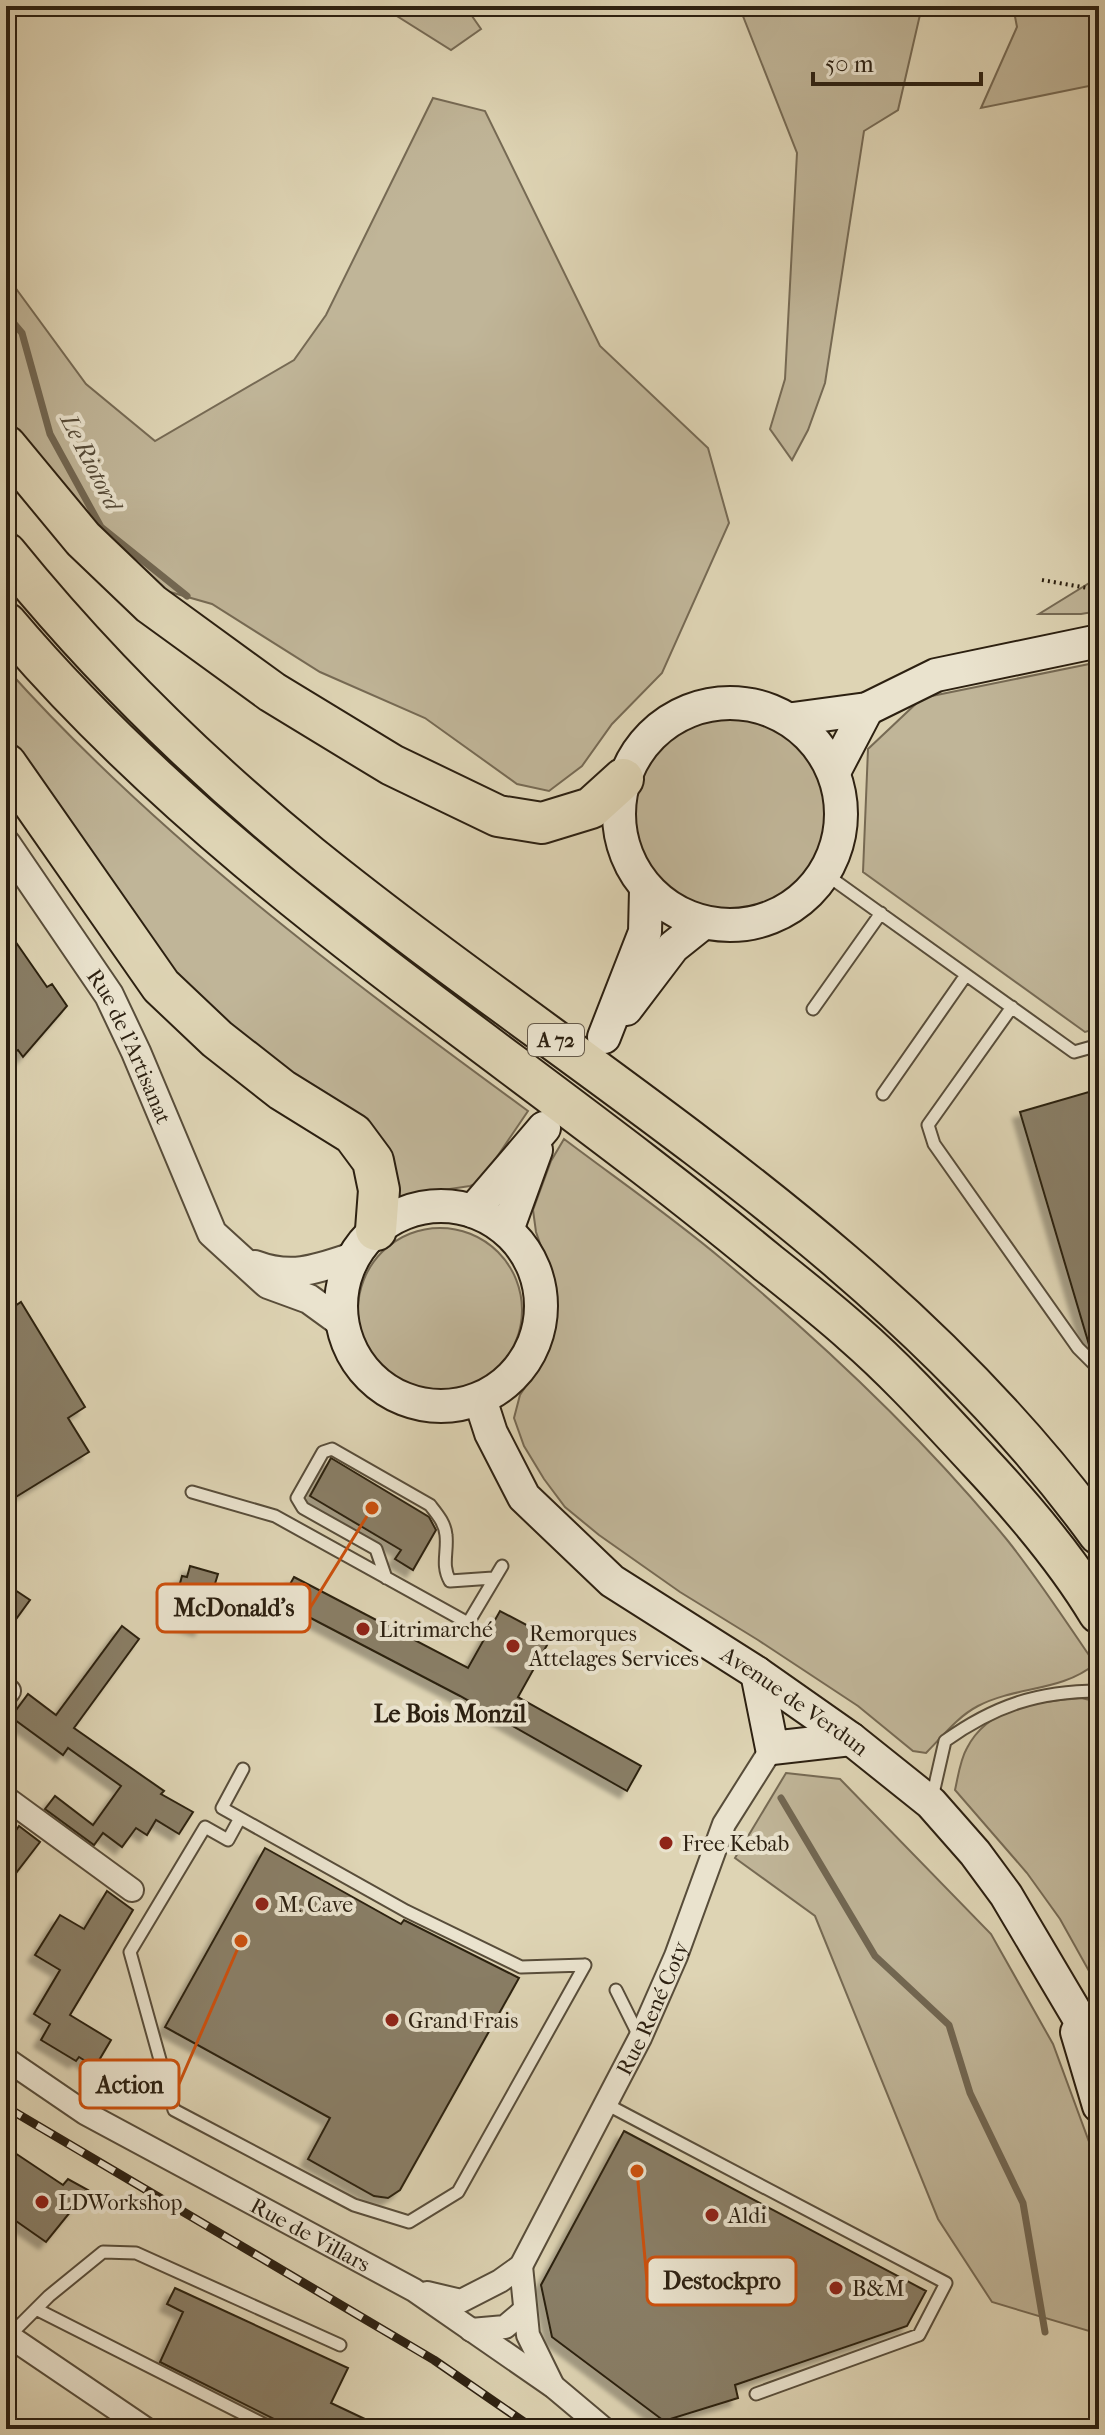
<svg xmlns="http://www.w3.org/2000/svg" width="1105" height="2435" font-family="'IM FELL French Canon',serif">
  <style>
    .green { fill: #c0b598; stroke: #766a54; stroke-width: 2 }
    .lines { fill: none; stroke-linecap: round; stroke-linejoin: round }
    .stream { stroke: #726752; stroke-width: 7 }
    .building { fill: #897e66; stroke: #2c2011; stroke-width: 2; filter: url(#shadow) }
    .service-casing { stroke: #584d3a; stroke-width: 15 }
    .minor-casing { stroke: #584d3a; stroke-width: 26 }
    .tertiary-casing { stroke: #584d3a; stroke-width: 32 }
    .secondary-casing { stroke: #2c2011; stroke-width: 36 }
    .motorway-casing { stroke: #2c2011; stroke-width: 44 }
    .path { stroke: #2c2011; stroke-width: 4; stroke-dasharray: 2 4; stroke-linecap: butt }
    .service { stroke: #eae3ce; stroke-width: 11 }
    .minor { stroke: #eae3ce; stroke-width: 22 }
    .tertiary { stroke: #eae3ce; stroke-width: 28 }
    .secondary { stroke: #eae3ce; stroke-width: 32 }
    .motorway { stroke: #ded4b4; stroke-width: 40 }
    .rail-casing { stroke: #2c2011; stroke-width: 9 }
    .rail { stroke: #eae3ce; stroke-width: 6; stroke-dasharray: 18; stroke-linecap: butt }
    .poi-dot { fill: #8f2418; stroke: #eae3ce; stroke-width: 3 }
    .labels { text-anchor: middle; stroke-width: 8; stroke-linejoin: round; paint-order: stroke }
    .shield { fill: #eae3ce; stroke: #655a4a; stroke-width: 2 }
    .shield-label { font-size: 20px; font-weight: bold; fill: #2c2011 }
    .street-label { font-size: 22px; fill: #2c2011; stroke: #eae3ce }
    .poi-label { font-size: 22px; fill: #2c2011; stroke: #eae3ce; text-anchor: start }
    .water-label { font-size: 24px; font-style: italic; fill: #554a37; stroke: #eae3ce }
    .neighbourhood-label { font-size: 24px; font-weight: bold; fill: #2c2011; stroke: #eae3ce }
    .leader { fill: none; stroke: #cc500d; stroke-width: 3 }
    .callout-dot { fill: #cc500d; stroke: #eae3ce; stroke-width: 3 }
    .callout { fill: #eae3ce; stroke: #cc500d; stroke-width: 3 }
    .callout-label { font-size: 24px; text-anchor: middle; font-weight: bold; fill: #2c2011 }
  </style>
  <defs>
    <filter id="shadow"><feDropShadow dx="-7" dy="7" stdDeviation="2" flood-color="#0004"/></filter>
  </defs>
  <rect width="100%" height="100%" fill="#ded4b4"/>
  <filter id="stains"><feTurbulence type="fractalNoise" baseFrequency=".0025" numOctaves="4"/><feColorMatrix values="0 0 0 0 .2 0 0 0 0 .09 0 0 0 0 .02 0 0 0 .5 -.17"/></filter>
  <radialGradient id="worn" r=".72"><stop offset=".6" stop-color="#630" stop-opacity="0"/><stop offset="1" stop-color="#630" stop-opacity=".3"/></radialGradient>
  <path class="green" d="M381,6H465L481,29L451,50Z
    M739,6H922L898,110L864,131L825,383L808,430L792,460L770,429L785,379L797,153Z
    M1013,6H1099V84L981,108L1017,27Z
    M433,98L485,111L600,346L708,448L729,523L662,673L612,724L582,766L549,791L517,784L425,718L320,672L212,604L156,588L56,484L6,417V275L86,384L155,441L294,360L326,315Z
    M1099,577V611L1081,614H1039Z
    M1099,662V1028L1085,1032L863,872L868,749L922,698Z
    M6,668C159,839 344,976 528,1111L480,1182L470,1186L389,1198L185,994L6,751Z
    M630 815a101 101 0 1 1 202 0a101 101 0 1 1-202 0Z
    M564,1139C617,1179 672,1217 723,1260C825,1345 924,1438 1008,1541C1039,1580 1067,1623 1095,1664C1061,1692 1016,1686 978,1706C957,1717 943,1736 926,1753L913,1751L858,1706L758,1640L680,1592L599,1535L565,1507L544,1479L524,1446L514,1418L520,1395L548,1352L555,1320L556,1289L536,1232L533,1210L551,1161Z
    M358 1310a82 82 0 1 1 164 0a82 82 0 1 1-164 0Z
    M1081,1698L1099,1702V1989L1060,1919L1027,1873L955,1790C958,1777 960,1760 967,1748C989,1705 1038,1702 1081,1698Z
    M786,1773L840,1779L991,1934L1053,2044L1099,2169V2334L992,2302L938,2219L815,1916L735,1858Z"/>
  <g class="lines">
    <path class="stream" d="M6,314L22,333L50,434L101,527L187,596
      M781,1798L875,1956L949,2025L970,2093L1023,2203L1045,2332"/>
  </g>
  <path class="building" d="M6,928L47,987L52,984L67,1006L23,1057L18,1050L6,1058Z
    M1099,1089V1357L1090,1348L1020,1112Z
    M21,1302L85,1407L68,1418L89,1452L6,1503V1312Z
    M331,1458L429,1517L436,1530L413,1570L395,1559L401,1550L310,1496Z
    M190,1566L218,1574L201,1629L175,1621L182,1600L176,1598L182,1576L187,1577Z
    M294,1577L468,1668L500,1611L551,1638L518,1697L641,1766L627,1791L460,1696L280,1602Z
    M6,1584L30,1600L6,1633Z
    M122,1626L139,1639L74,1728L164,1791L161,1794L193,1812L179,1834L156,1820L147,1835L136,1828L122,1847L103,1833L94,1845L45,1809L55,1796L93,1825L121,1786L68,1748L63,1755L11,1717L28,1694L56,1715Z
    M19,1826L40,1842L6,1886V1845Z
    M265,1848L401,1924L404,1920L519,1978L400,2190L388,2198L374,2196L308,2159L330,2118L165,2027Z
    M107,1891L133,1910L70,2015L111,2040L95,2067L79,2057L76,2061L41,2040L50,2024L34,2014L60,1970L35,1955L60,1915L84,1929Z
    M624,2131L926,2291L907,2326L735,2385L738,2398L664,2421L552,2337L541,2285Z
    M6,2147L63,2185L68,2179L88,2190L46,2242L6,2214Z
    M175,2288L348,2368L331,2403L386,2429H294L160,2362L183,2312L167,2304Z"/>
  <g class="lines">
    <g class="service-casing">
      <path id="service" d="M824,873L1074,1052L1099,1045
        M1012,1007L928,1125L934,1144L1078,1348L1099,1369
        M813,1009L881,913
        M883,1094L966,975
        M192,1492L275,1516L468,1623L502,1566
        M386,1578L376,1549L303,1508L297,1498L323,1452L332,1449L430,1505C437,1514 445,1523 446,1535C448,1552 441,1565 450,1581L493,1578
        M243,1769L222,1808L406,1911L521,1967L585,1965
        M932,1798L945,1741C994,1706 1038,1691 1099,1691
        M240,1818L228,1840L205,1827L130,1952L174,2110L354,2205L409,2222L458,2192L585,1965
        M616,1990L639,2036
        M606,2104L946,2283L919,2335L756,2394
        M36,2309L273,2429
        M9,2336L49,2296L103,2252L136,2253L340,2345"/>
    </g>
    <g class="minor-casing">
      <g id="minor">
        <path d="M6,1695L9,1691"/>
        <path d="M6,1798L132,1890"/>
        <path id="s1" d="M6,2059L85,2113L414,2290L554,2387L604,2429"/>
        <path d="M521,2266L528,2335L553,2386"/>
        <path id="s2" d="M427,2293L461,2301L500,2281L521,2266L640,2038L676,1956L724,1824L772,1748"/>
        <path d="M471,2330L505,2327L525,2310"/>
        <path d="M6,2334L146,2429"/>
      </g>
    </g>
    <g class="tertiary-casing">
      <g id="tertiary">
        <path id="s3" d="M6,844L109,995L136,1052L212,1233L268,1284L309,1299L342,1323"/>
        <path d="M255,1265C292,1279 317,1269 353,1257"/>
      </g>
    </g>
    <g class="secondary-casing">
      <g id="secondary">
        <circle cx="730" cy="814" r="111"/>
        <path d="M793,719L867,709L936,675L1099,641"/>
        <path d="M834,772L867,709"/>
        <path d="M626,1009L673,947L703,923"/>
        <path d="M604,1037L645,932L646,890"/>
        <circle cx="441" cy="1306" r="100"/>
        <path d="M473,1211L544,1128"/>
        <path d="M507,1230L536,1150"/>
        <path id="s4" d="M480,1399L491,1433L524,1497L612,1581L757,1673L851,1739L931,1803L975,1853L1006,1895L1099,2052"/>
        <path d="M757,1673L772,1748L851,1739"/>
        <path d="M1077,2032L1099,2106"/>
      </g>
    </g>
    <g class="motorway-casing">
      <path id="motorway" d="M6,446L83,539L151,604L272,692L392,765L498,816L542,823L591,808L623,779
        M6,553C96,664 199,765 310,856C580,1074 891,1248 1099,1534
        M6,623C222,878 513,1051 768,1263C797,1286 826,1309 854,1334C899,1373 939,1418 979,1461C1023,1508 1066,1558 1099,1613
        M6,764L161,986L217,1039L282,1090L353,1134L373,1161L379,1190L376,1230"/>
    </g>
    <path class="path" d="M1042,580L1099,590"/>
    <use href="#service" class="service"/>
    <use href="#minor" class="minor"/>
    <use href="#tertiary" class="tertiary"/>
    <use href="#secondary" class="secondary"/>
    <use href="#motorway" class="motorway"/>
    <g class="rail-casing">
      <path id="rail" d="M6,2107L434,2360L534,2429"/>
    </g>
    <use href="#rail" class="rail"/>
  </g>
  <g class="poi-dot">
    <circle cx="363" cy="1629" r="8"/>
    <circle cx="513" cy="1646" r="8"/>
    <circle cx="666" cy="1843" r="8"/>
    <circle cx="262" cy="1904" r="8"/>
    <circle cx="392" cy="2020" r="8"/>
    <circle cx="42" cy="2202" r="8"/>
    <circle cx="712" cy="2215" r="8"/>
    <circle cx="836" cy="2288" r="8"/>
  </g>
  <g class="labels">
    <rect class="shield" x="528" y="1024" width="56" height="32" rx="6"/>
    <g class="shield-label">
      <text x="556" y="1047">A 72</text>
    </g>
    <g class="street-label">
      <text dy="8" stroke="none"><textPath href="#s3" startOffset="238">Rue de l'Artisanat</textPath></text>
      <text dy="8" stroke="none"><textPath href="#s4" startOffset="448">Avenue de Verdun</textPath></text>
      <text dy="8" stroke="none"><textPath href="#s2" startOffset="394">Rue René Coty</textPath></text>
      <text dy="8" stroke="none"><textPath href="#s1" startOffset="352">Rue de Villars</textPath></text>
    </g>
    <g class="poi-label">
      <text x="379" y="1637">Litrimarché</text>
      <text x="529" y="1641">Remorques<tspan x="529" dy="25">Attelages Services</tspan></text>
      <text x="682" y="1851">Free Kebab</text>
      <text x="278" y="1912">M. Cave</text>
      <text x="408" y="2028">Grand Frais</text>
      <text x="58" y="2210">LDWorkshop</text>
      <text x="728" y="2223">Aldi</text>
      <text x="852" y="2296">B&amp;M</text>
    </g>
    <g class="water-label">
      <text transform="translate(91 462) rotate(63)" y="8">Le Riotord</text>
    </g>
    <g class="neighbourhood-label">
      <text x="450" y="1722">Le Bois Monzil</text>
    </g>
  </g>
  <path class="leader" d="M372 1508L310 1608M241 1941L179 2084M637 2171L647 2281"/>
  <g class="callout-dot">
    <circle cx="372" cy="1508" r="8"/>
    <circle cx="241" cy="1941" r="8"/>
    <circle cx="637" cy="2171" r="8"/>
  </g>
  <g class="callout">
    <rect x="157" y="1584" width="153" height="48" rx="8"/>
    <rect x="80" y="2060" width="99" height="48" rx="8"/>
    <rect x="647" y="2257" width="149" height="48" rx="8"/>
  </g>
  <g class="callout-label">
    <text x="234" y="1616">McDonald's</text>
    <text x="130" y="2093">Action</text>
    <text x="722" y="2289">Destockpro</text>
  </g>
  <rect width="1105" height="2435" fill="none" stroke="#ded4b4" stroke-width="32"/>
  <rect x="8" y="8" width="1089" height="2419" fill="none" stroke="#2c2011" stroke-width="4"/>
  <rect x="16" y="16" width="1073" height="2403" fill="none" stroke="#2c2011" stroke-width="2"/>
  <path d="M813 72v12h168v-12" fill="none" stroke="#2c2011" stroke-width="4"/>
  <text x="825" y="72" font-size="24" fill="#2c2011" stroke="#eae3ce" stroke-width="6" paint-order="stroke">50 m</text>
  <rect width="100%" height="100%" filter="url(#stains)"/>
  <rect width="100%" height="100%" fill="url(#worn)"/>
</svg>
